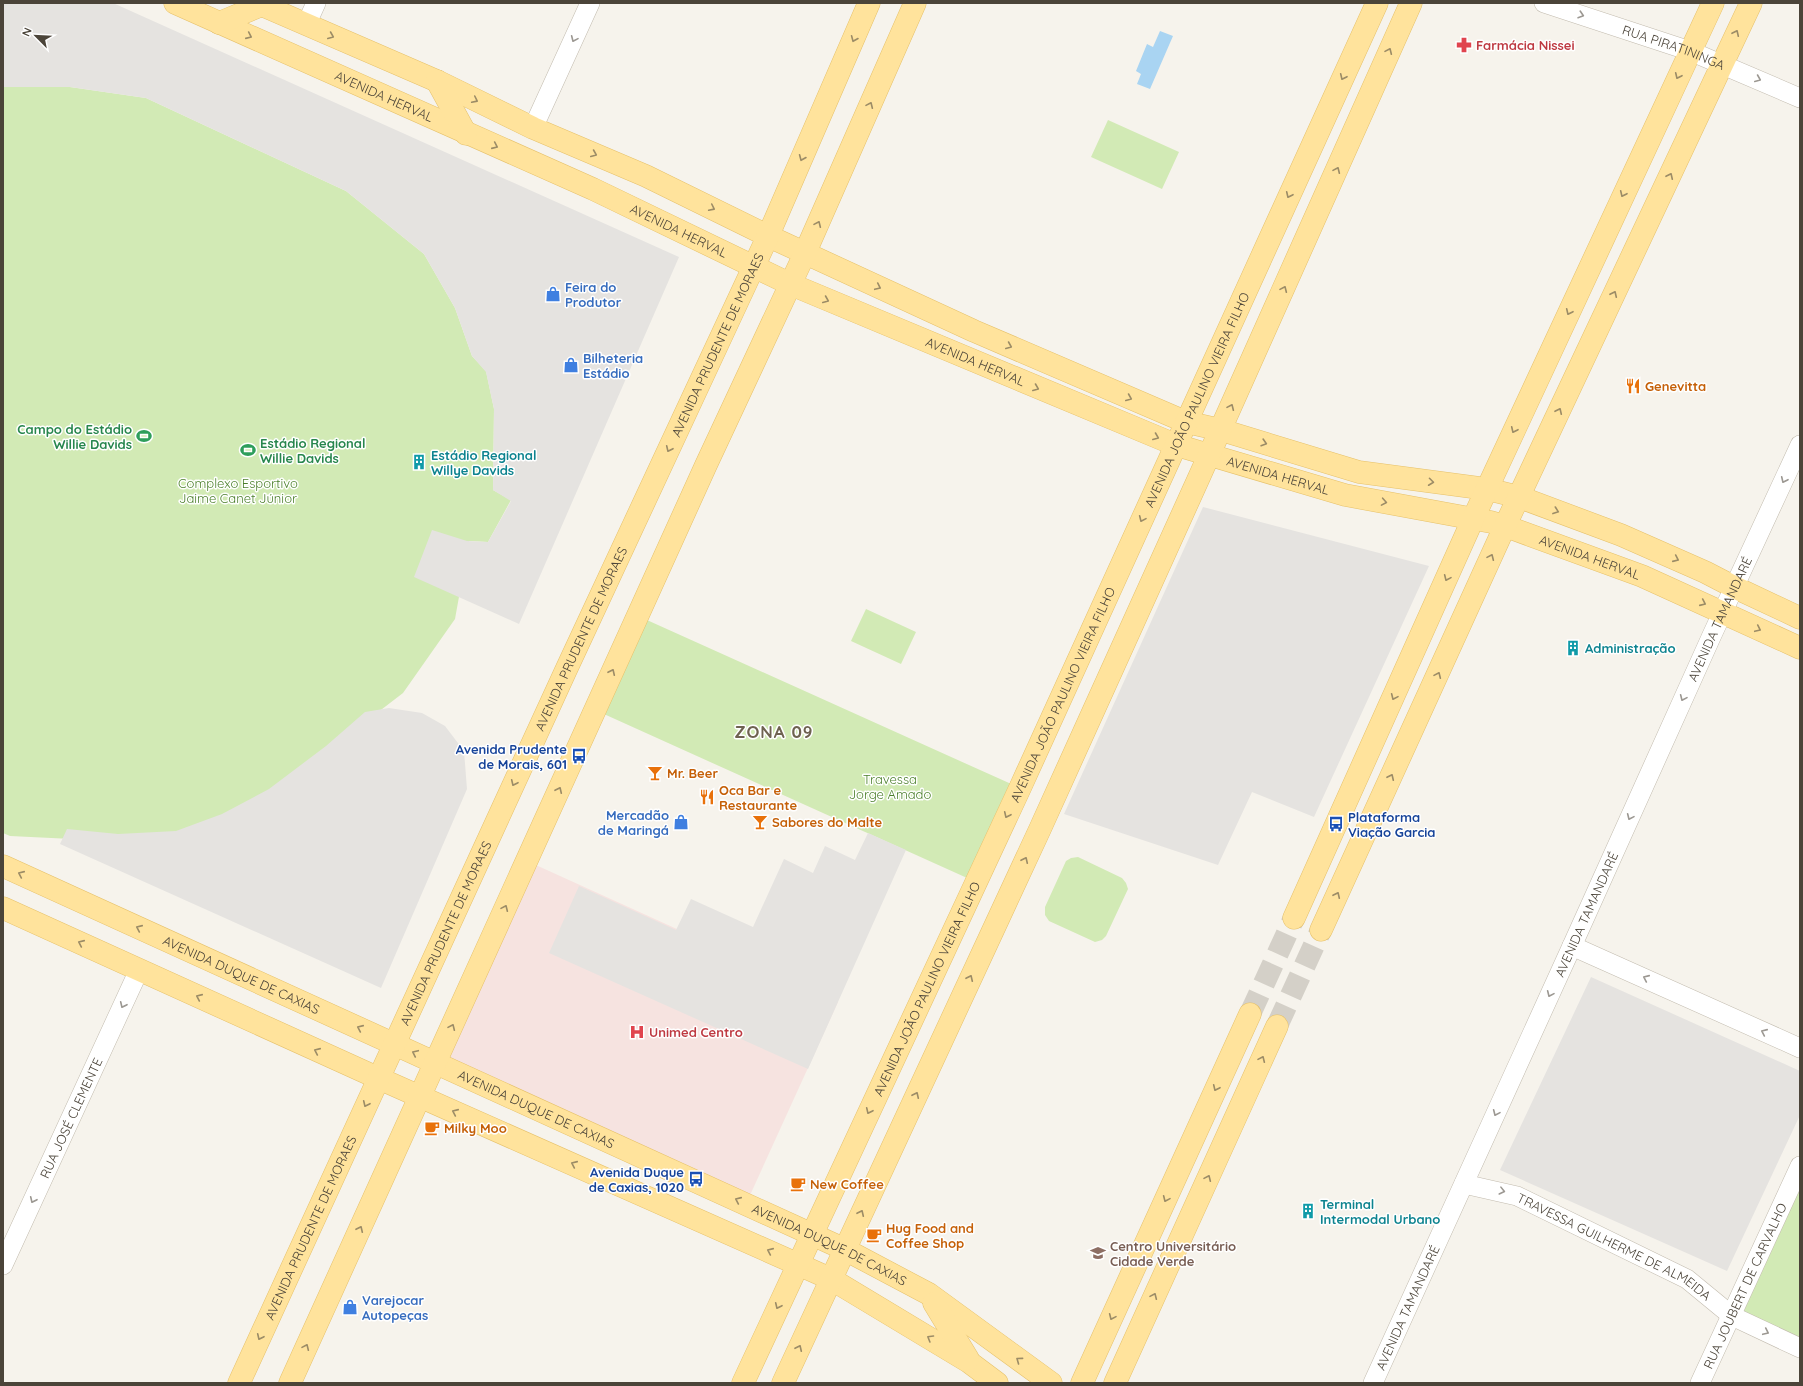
<svg xmlns="http://www.w3.org/2000/svg" width="1803" height="1386" font-family="Quicksand,sans-serif">
  <style>
    .medical { fill: #f6e3e0 }
    .green { fill: #d2eab5 }
    .parking { fill: #e5e3e0 }
    .water { fill: #a9d4f2 }
    .lines { fill: none; stroke-linecap: round; stroke-linejoin: round }
    .major-tunnel { stroke: #d4d0c8; stroke-width: 22; stroke-dasharray: 22 11; stroke-linecap: butt }
    .minor-casing { stroke: #c2bbae; stroke-width: 20 }
    .major-casing { stroke: #e6c16a; stroke-width: 23 }
    .minor { stroke: #fff; stroke-width: 19 }
    .major { stroke: #ffe39c; stroke-width: 22 }
    .oneway { stroke: #9c9892 }
    .oneway2 { stroke: #9c8c66 }
    .labels { text-anchor: middle; stroke-width: 3; stroke-linejoin: round; paint-order: stroke }
    .health-label { font-size: 13px; font-weight: bold; fill: #be3a42; stroke: #fff; text-anchor: start }
    .street-label { font-size: 13px; fill: #4b4439; stroke: #fff }
    .shop-label { font-size: 13px; font-weight: bold; fill: #366cbe; stroke: #fff; text-anchor: start }
    .food-label { font-size: 13px; font-weight: bold; fill: #c56008; stroke: #fff; text-anchor: start }
    .leisure-label { font-size: 13px; font-weight: bold; fill: #27864d; stroke: #fff; text-anchor: end }
    .culture-label { font-size: 13px; font-weight: bold; fill: #0d838f; stroke: #fff; text-anchor: start }
    .park-label { font-size: 13px; fill: #4a7f2a; stroke: #fff }
    .transit-label { font-size: 13px; font-weight: bold; fill: #164399; stroke: #fff; text-anchor: end }
    .education-label { font-size: 13px; font-weight: bold; fill: #785e54; stroke: #fff; text-anchor: start }
    .district-label { font-size: 17px; font-weight: bold; letter-spacing: 1px; fill: #6e6250; stroke: #fff }
  </style>
  <rect width="100%" height="100%" fill="#f6f3ec"/>
  <path class="medical" d="M527,861L838,1002L746,1204L436,1063Z"/>
  <path class="green" d="M3,87H70L146,98L346,191L424,254L455,308L472,356L486,371L494,409L493,490L511,500L488,542L469,541L455,619L403,693L282,786L211,827L134,842L10,836L3,833Z
    M1108,120L1179,152L1162,189L1091,157Z
    M866,609L916,632L901,664L851,641Z
    M638,616L1020,788L976,882L595,710Z
    M1078,857L1122,878L1126,883L1128,889L1106,936L1102,940L1095,942L1049,921L1045,915V907L1066,861L1071,858Z
    M1800,1166V1348L1732,1316Z"/>
  <path class="parking" d="M3,3H113L679,257L519,624L414,577L432,530L467,541L488,542L511,501L493,490L494,409L486,372L472,356L455,308L424,254L346,191L146,98L70,87H3Z
    M1203,507L1429,566L1314,817L1252,792L1218,865L1064,814Z
    M389,708L422,713L445,726L464,751L467,789L381,988L60,844L67,829L118,834L176,831L222,814L269,789L326,746L365,712Z
    M868,833L906,850L808,1069L549,953L579,886L676,930L691,899L753,927L784,859L813,873L825,846L855,860Z
    M1591,977L1800,1071V1115L1727,1271L1500,1170Z"/>
  <path class="water" d="M1160,31L1173,36L1150,89L1137,84L1141,74L1136,71L1147,44L1153,47Z"/>
  <g class="lines">
    <path class="major-tunnel" d="M1250,1014L1294,918
      M1277,1026L1321,930"/>
    <g class="minor-casing">
      <g id="minor">
        <path id="s1" d="M1544,3L1690,51L1800,98"/>
        <path d="M306,25L316,3"/>
        <path d="M533,128L590,3"/>
        <path d="M1572,946L1800,1048"/>
        <path id="s2" d="M1464,1184L1517,1196L1687,1279L1732,1316L1800,1348"/>
        <path id="s3" d="M3,1265L139,970"/>
        <path id="s4" d="M1373,1383L1572,946L1712,635L1800,445"/>
        <path id="s5" d="M1700,1383L1800,1166"/>
      </g>
    </g>
    <g class="major-casing">
      <g id="major">
        <path id="s6" d="M175,3L593,189L790,284L1176,445L1345,495L1491,522L1505,526L1642,576L1800,648"/>
        <path d="M257,3L437,81L533,128L646,176L768,236L974,331L1186,422L1221,430L1359,472L1487,489L1519,497L1621,535L1705,572L1734,587L1800,618"/>
        <path d="M219,23L262,5"/>
        <path d="M437,81L466,134"/>
        <path id="s7" d="M3,866L844,1249L929,1294L1051,1383"/>
        <path d="M3,908L378,1078L831,1279L969,1362L997,1383"/>
        <path d="M1294,918L1473,519L1713,3"/>
        <path d="M1321,930L1505,526L1751,3"/>
        <path d="M934,1303L968,1359"/>
        <path id="s8" d="M239,1383L566,670L768,236L869,3"/>
        <path d="M290,1383L706,465L805,253L915,3"/>
        <path id="s9" d="M743,1383L1020,788L1377,3"/>
        <path d="M783,1383L1040,829L1201,473L1411,3"/>
        <path d="M1082,1383L1250,1014"/>
        <path d="M1115,1383L1277,1026"/>
      </g>
    </g>
    <use href="#minor" class="minor"/>
    <use href="#major" class="major"/>
  </g>
  <defs><path id="oneway-chevron" d="M-2-3.5L2.5 0L-2 3.5" fill="none" stroke-width="1.6" stroke-linecap="round" stroke-linejoin="round"/></defs>
  <g class="oneway">
    <use href="#oneway-chevron" transform="translate(1581 15) rotate(18)"/>
    <use href="#oneway-chevron" transform="translate(574 39) rotate(114)"/>
    <use href="#oneway-chevron" transform="translate(1758 79) rotate(23)"/>
    <use href="#oneway-chevron" transform="translate(1784 480) rotate(115)"/>
    <use href="#oneway-chevron" transform="translate(1683 698) rotate(114)"/>
    <use href="#oneway-chevron" transform="translate(1630 817) rotate(114)"/>
    <use href="#oneway-chevron" transform="translate(1646 978) rotate(-156)"/>
    <use href="#oneway-chevron" transform="translate(1550 994) rotate(114)"/>
    <use href="#oneway-chevron" transform="translate(123 1005) rotate(115)"/>
    <use href="#oneway-chevron" transform="translate(1764 1032) rotate(-156)"/>
    <use href="#oneway-chevron" transform="translate(1496 1113) rotate(114)"/>
    <use href="#oneway-chevron" transform="translate(1502 1191) rotate(14)"/>
    <use href="#oneway-chevron" transform="translate(33 1200) rotate(115)"/>
    <use href="#oneway-chevron" transform="translate(1766 1332) rotate(25)"/>
  </g>
  <g class="oneway2">
    <use href="#oneway-chevron" transform="translate(1736 33) rotate(-65)"/>
    <use href="#oneway-chevron" transform="translate(249 36) rotate(24)"/>
    <use href="#oneway-chevron" transform="translate(331 36) rotate(23)"/>
    <use href="#oneway-chevron" transform="translate(854 39) rotate(113)"/>
    <use href="#oneway-chevron" transform="translate(1389 51) rotate(-66)"/>
    <use href="#oneway-chevron" transform="translate(1678 76) rotate(115)"/>
    <use href="#oneway-chevron" transform="translate(1343 77) rotate(115)"/>
    <use href="#oneway-chevron" transform="translate(475 100) rotate(26)"/>
    <use href="#oneway-chevron" transform="translate(870 105) rotate(-66)"/>
    <use href="#oneway-chevron" transform="translate(495 146) rotate(24)"/>
    <use href="#oneway-chevron" transform="translate(594 154) rotate(23)"/>
    <use href="#oneway-chevron" transform="translate(802 158) rotate(113)"/>
    <use href="#oneway-chevron" transform="translate(1337 170) rotate(-66)"/>
    <use href="#oneway-chevron" transform="translate(1670 176) rotate(-65)"/>
    <use href="#oneway-chevron" transform="translate(1623 194) rotate(115)"/>
    <use href="#oneway-chevron" transform="translate(1289 195) rotate(115)"/>
    <use href="#oneway-chevron" transform="translate(712 208) rotate(26)"/>
    <use href="#oneway-chevron" transform="translate(818 224) rotate(-66)"/>
    <use href="#oneway-chevron" transform="translate(878 287) rotate(25)"/>
    <use href="#oneway-chevron" transform="translate(1284 289) rotate(-66)"/>
    <use href="#oneway-chevron" transform="translate(1614 294) rotate(-65)"/>
    <use href="#oneway-chevron" transform="translate(826 300) rotate(23)"/>
    <use href="#oneway-chevron" transform="translate(1569 312) rotate(115)"/>
    <use href="#oneway-chevron" transform="translate(1009 346) rotate(23)"/>
    <use href="#oneway-chevron" transform="translate(1036 388) rotate(22)"/>
    <use href="#oneway-chevron" transform="translate(1129 398) rotate(23)"/>
    <use href="#oneway-chevron" transform="translate(1231 407) rotate(-66)"/>
    <use href="#oneway-chevron" transform="translate(1559 411) rotate(-65)"/>
    <use href="#oneway-chevron" transform="translate(1514 430) rotate(115)"/>
    <use href="#oneway-chevron" transform="translate(1156 437) rotate(22)"/>
    <use href="#oneway-chevron" transform="translate(1264 443) rotate(17)"/>
    <use href="#oneway-chevron" transform="translate(669 449) rotate(115)"/>
    <use href="#oneway-chevron" transform="translate(1431 482) rotate(7)"/>
    <use href="#oneway-chevron" transform="translate(1384 502) rotate(10)"/>
    <use href="#oneway-chevron" transform="translate(1556 511) rotate(20)"/>
    <use href="#oneway-chevron" transform="translate(1142 519) rotate(114)"/>
    <use href="#oneway-chevron" transform="translate(1491 557) rotate(-66)"/>
    <use href="#oneway-chevron" transform="translate(1676 559) rotate(24)"/>
    <use href="#oneway-chevron" transform="translate(1447 578) rotate(114)"/>
    <use href="#oneway-chevron" transform="translate(1703 603) rotate(24)"/>
    <use href="#oneway-chevron" transform="translate(1758 629) rotate(25)"/>
    <use href="#oneway-chevron" transform="translate(612 672) rotate(-65)"/>
    <use href="#oneway-chevron" transform="translate(1438 675) rotate(-66)"/>
    <use href="#oneway-chevron" transform="translate(1394 697) rotate(114)"/>
    <use href="#oneway-chevron" transform="translate(1391 777) rotate(-65)"/>
    <use href="#oneway-chevron" transform="translate(514 783) rotate(115)"/>
    <use href="#oneway-chevron" transform="translate(559 790) rotate(-65)"/>
    <use href="#oneway-chevron" transform="translate(1007 815) rotate(115)"/>
    <use href="#oneway-chevron" transform="translate(1025 860) rotate(-65)"/>
    <use href="#oneway-chevron" transform="translate(21 874) rotate(-156)"/>
    <use href="#oneway-chevron" transform="translate(1337 895) rotate(-65)"/>
    <use href="#oneway-chevron" transform="translate(505 908) rotate(-66)"/>
    <use href="#oneway-chevron" transform="translate(139 928) rotate(-156)"/>
    <use href="#oneway-chevron" transform="translate(81 943) rotate(-156)"/>
    <use href="#oneway-chevron" transform="translate(970 978) rotate(-65)"/>
    <use href="#oneway-chevron" transform="translate(199 997) rotate(-156)"/>
    <use href="#oneway-chevron" transform="translate(452 1027) rotate(-66)"/>
    <use href="#oneway-chevron" transform="translate(360 1028) rotate(-156)"/>
    <use href="#oneway-chevron" transform="translate(317 1051) rotate(-156)"/>
    <use href="#oneway-chevron" transform="translate(415 1053) rotate(-155)"/>
    <use href="#oneway-chevron" transform="translate(1262 1059) rotate(-66)"/>
    <use href="#oneway-chevron" transform="translate(1216 1088) rotate(115)"/>
    <use href="#oneway-chevron" transform="translate(916 1095) rotate(-65)"/>
    <use href="#oneway-chevron" transform="translate(366 1104) rotate(115)"/>
    <use href="#oneway-chevron" transform="translate(869 1111) rotate(115)"/>
    <use href="#oneway-chevron" transform="translate(455 1112) rotate(-156)"/>
    <use href="#oneway-chevron" transform="translate(574 1164) rotate(-156)"/>
    <use href="#oneway-chevron" transform="translate(1208 1178) rotate(-66)"/>
    <use href="#oneway-chevron" transform="translate(1166 1199) rotate(114)"/>
    <use href="#oneway-chevron" transform="translate(738 1200) rotate(-156)"/>
    <use href="#oneway-chevron" transform="translate(861 1213) rotate(-65)"/>
    <use href="#oneway-chevron" transform="translate(360 1229) rotate(-65)"/>
    <use href="#oneway-chevron" transform="translate(770 1251) rotate(-156)"/>
    <use href="#oneway-chevron" transform="translate(1154 1296) rotate(-66)"/>
    <use href="#oneway-chevron" transform="translate(778 1306) rotate(115)"/>
    <use href="#oneway-chevron" transform="translate(1112 1317) rotate(114)"/>
    <use href="#oneway-chevron" transform="translate(260 1337) rotate(115)"/>
    <use href="#oneway-chevron" transform="translate(930 1338) rotate(-149)"/>
    <use href="#oneway-chevron" transform="translate(306 1347) rotate(-66)"/>
    <use href="#oneway-chevron" transform="translate(799 1348) rotate(-65)"/>
    <use href="#oneway-chevron" transform="translate(1019 1360) rotate(-144)"/>
  </g>
  <defs>
    <g id="pharmacy-bare" transform="scale(1.2)"><path d="M-2-6h4v4h4v4h-4v4h-4v-4h-4v-4h4Z" fill="#e0444e" stroke="#fff" stroke-width="2.5" paint-order="stroke"/></g>
    <g id="shop-bare" transform="scale(1.2)"><path d="M-5-2.5h2.3a2.7 3.5 0 0 1 5.4 0H5L5.5 6h-11ZM-1.5-2.5h3a1.5 2.3 0 0 0-3 0Z" fill="#3f7fe0" stroke="#fff" stroke-width="2.5" paint-order="stroke"/></g>
    <g id="restaurant-bare" transform="scale(1.2)"><path d="M-5-6h1v4h1v-4h1v4h1v-4h1v5L-1.5 .5V6h-2V.5L-5-1ZM5-6V6H3V1.5H1.5Q1.5-4 5-6Z" fill="#e8710a" stroke="#fff" stroke-width="2.5" paint-order="stroke"/></g>
    <g id="stadium-bare" transform="scale(1.2)"><path d="M0-5a6.5 5 0 1 0 0 10a6.5 5 0 1 0 0-10ZM-3.5-1.8h7v3.6h-7Z" fill="#2e9e5b" stroke="#fff" stroke-width="2.5" paint-order="stroke"/></g>
    <g id="building-bare" transform="scale(1.2)"><path d="M-4-6H4V6H1V3H-1V6H-4ZM-2.5-4.3h1.7v1.8h-1.7ZM.8-4.3h1.7v1.8H.8ZM-2.5-1h1.7V.8h-1.7ZM.8-1h1.7V.8H.8Z" fill="#0f9aa8" stroke="#fff" stroke-width="2.5" paint-order="stroke"/></g>
    <g id="bus-bare" transform="scale(1.2)"><path d="M-5-6H5V4H4V6H2V4H-2V6H-4V4H-5ZM-3.5-4V0h7V-4ZM-3.5 1.2v1.5H-2V1.2ZM2 1.2v1.5H3.5V1.2Z" fill="#1a4fb4" stroke="#fff" stroke-width="2.5" paint-order="stroke"/></g>
    <g id="bar-bare" transform="scale(1.2)"><path d="M-6-5H6L.8 .8V4.5H3.5V6h-7V4.5H-.8V.8Z" fill="#e8710a" stroke="#fff" stroke-width="2.5" paint-order="stroke"/></g>
    <g id="hospital-bare" transform="scale(1.2)"><path d="M-5-5h3v3.5h4V-5h3V5h-3V1.5h-4V5h-3Z" fill="#e0444e" stroke="#fff" stroke-width="2.5" paint-order="stroke"/></g>
    <g id="cafe-bare" transform="scale(1.2)"><path d="M-5.5-4.5H6V0H3Q3 3.5 0 3.5H-2.5Q-5.5 3.5-5.5 0ZM3-3.2v2h1.7v-2ZM-6 4.5H4V6H-6Z" fill="#e8710a" stroke="#fff" stroke-width="2.5" paint-order="stroke"/></g>
    <g id="university-bare" transform="scale(1.2)"><path d="M0-5L7-2L0 1L-7-2ZM-4 1L0 2.5L4 1V4Q0 6-4 4Z" fill="#8d6e63" stroke="#fff" stroke-width="2.5" paint-order="stroke"/></g>
  </defs>
  <g fill-rule="evenodd">
    <use href="#pharmacy-bare" x="1464" y="45"/>
    <use href="#shop-bare" x="553" y="294"/>
    <use href="#shop-bare" x="571" y="365"/>
    <use href="#restaurant-bare" x="1633" y="386"/>
    <use href="#stadium-bare" x="144" y="436"/>
    <use href="#stadium-bare" x="248" y="450"/>
    <use href="#building-bare" x="419" y="462"/>
    <use href="#building-bare" x="1573" y="648"/>
    <use href="#bus-bare" x="579" y="756"/>
    <use href="#bar-bare" x="655" y="773"/>
    <use href="#restaurant-bare" x="707" y="797"/>
    <use href="#shop-bare" x="681" y="822"/>
    <use href="#bar-bare" x="760" y="822"/>
    <use href="#bus-bare" x="1336" y="824"/>
    <use href="#hospital-bare" x="637" y="1032"/>
    <use href="#cafe-bare" x="432" y="1128"/>
    <use href="#bus-bare" x="696" y="1179"/>
    <use href="#cafe-bare" x="798" y="1184"/>
    <use href="#building-bare" x="1308" y="1211"/>
    <use href="#cafe-bare" x="874" y="1235"/>
    <use href="#university-bare" x="1098" y="1253"/>
    <use href="#shop-bare" x="350" y="1307"/>
  </g>
  <g class="labels">
    <g class="health-label">
      <text x="1476" y="50">Farmácia Nissei</text>
      <text x="649" y="1037">Unimed Centro</text>
    </g>
    <g class="street-label">
      <text dy="5" stroke="none"><textPath href="#s1" startOffset="137">RUA PIRATININGA</textPath></text>
      <text dy="5" stroke="none"><textPath href="#s6" startOffset="229">AVENIDA HERVAL</textPath></text>
      <text dy="5" stroke="none"><textPath href="#s6" startOffset="553">AVENIDA HERVAL</textPath></text>
      <text dy="5" stroke="none"><textPath href="#s8" startOffset="1143">AVENIDA PRUDENTE DE MORAES</textPath></text>
      <text dy="5" stroke="none"><textPath href="#s6" startOffset="877">AVENIDA HERVAL</textPath></text>
      <text dy="5" stroke="none"><textPath href="#s9" startOffset="1083">AVENIDA JOÃO PAULINO VIEIRA FILHO</textPath></text>
      <text dy="5" stroke="none"><textPath href="#s6" startOffset="1201">AVENIDA HERVAL</textPath></text>
      <text dy="5" stroke="none"><textPath href="#s6" startOffset="1524">AVENIDA HERVAL</textPath></text>
      <text dy="5" stroke="none"><textPath href="#s4" startOffset="839">AVENIDA TAMANDARÉ</textPath></text>
      <text dy="5" stroke="none"><textPath href="#s8" startOffset="819">AVENIDA PRUDENTE DE MORAES</textPath></text>
      <text dy="5" stroke="none"><textPath href="#s9" startOffset="759">AVENIDA JOÃO PAULINO VIEIRA FILHO</textPath></text>
      <text dy="5" stroke="none"><textPath href="#s4" startOffset="515">AVENIDA TAMANDARÉ</textPath></text>
      <text dy="5" stroke="none"><textPath href="#s8" startOffset="495">AVENIDA PRUDENTE DE MORAES</textPath></text>
      <text dy="5" stroke="none"><textPath href="#s7" startOffset="262">AVENIDA DUQUE DE CAXIAS</textPath></text>
      <text dy="5" stroke="none"><textPath href="#s9" startOffset="435">AVENIDA JOÃO PAULINO VIEIRA FILHO</textPath></text>
      <text dy="5" stroke="none"><textPath href="#s7" startOffset="586">AVENIDA DUQUE DE CAXIAS</textPath></text>
      <text dy="5" stroke="none"><textPath href="#s3" startOffset="162">RUA JOSÉ CLEMENTE</textPath></text>
      <text dy="5" stroke="none"><textPath href="#s8" startOffset="171">AVENIDA PRUDENTE DE MORAES</textPath></text>
      <text dy="5" stroke="none"><textPath href="#s7" startOffset="909">AVENIDA DUQUE DE CAXIAS</textPath></text>
      <text dy="5" stroke="none"><textPath href="#s2" startOffset="164">TRAVESSA GUILHERME DE ALMEIDA</textPath></text>
      <text dy="5" stroke="none"><textPath href="#s5" startOffset="107">RUA JOUBERT DE CARVALHO</textPath></text>
      <text dy="5" stroke="none"><textPath href="#s4" startOffset="83">AVENIDA TAMANDARÉ</textPath></text>
    </g>
    <g class="shop-label">
      <text x="565" y="292">Feira do<tspan x="565" dy="15">Produtor</tspan></text>
      <text x="583" y="363">Bilheteria<tspan x="583" dy="15">Estádio</tspan></text>
      <text x="669" y="820" text-anchor="end">Mercadão<tspan x="669" dy="15">de Maringá</tspan></text>
      <text x="362" y="1305">Varejocar<tspan x="362" dy="15">Autopeças</tspan></text>
    </g>
    <g class="food-label">
      <text x="1645" y="391">Genevitta</text>
      <text x="667" y="778">Mr. Beer</text>
      <text x="719" y="795">Oca Bar e<tspan x="719" dy="15">Restaurante</tspan></text>
      <text x="772" y="827">Sabores do Malte</text>
      <text x="444" y="1133">Milky Moo</text>
      <text x="810" y="1189">New Coffee</text>
      <text x="886" y="1233">Hug Food and<tspan x="886" dy="15">Coffee Shop</tspan></text>
    </g>
    <g class="leisure-label">
      <text x="132" y="434">Campo do Estádio<tspan x="132" dy="15">Willie Davids</tspan></text>
      <text x="260" y="448" text-anchor="start">Estádio Regional<tspan x="260" dy="15">Willie Davids</tspan></text>
    </g>
    <g class="culture-label">
      <text x="431" y="460">Estádio Regional<tspan x="431" dy="15">Willye Davids</tspan></text>
      <text x="1585" y="653">Administração</text>
      <text x="1320" y="1209">Terminal<tspan x="1320" dy="15">Intermodal Urbano</tspan></text>
    </g>
    <g class="park-label">
      <text x="238" y="488">Complexo Esportivo<tspan x="238" dy="15">Jaime Canet Júnior</tspan></text>
      <text x="890" y="784">Travessa<tspan x="890" dy="15">Jorge Amado</tspan></text>
    </g>
    <g class="transit-label">
      <text x="567" y="754">Avenida Prudente<tspan x="567" dy="15">de Morais, 601</tspan></text>
      <text x="1348" y="822" text-anchor="start">Plataforma<tspan x="1348" dy="15">Viação Garcia</tspan></text>
      <text x="684" y="1177">Avenida Duque<tspan x="684" dy="15">de Caxias, 1020</tspan></text>
    </g>
    <g class="education-label">
      <text x="1110" y="1251">Centro Universitário<tspan x="1110" dy="15">Cidade Verde</tspan></text>
    </g>
    <g class="district-label">
      <text x="774" y="738">ZONA 09</text>
    </g>
  </g>
  <rect width="1803" height="1386" fill="none" stroke="#4b4439" stroke-width="8"/>
  <g transform="translate(36 36) rotate(294)" stroke="#ffffff" stroke-width="3" paint-order="stroke">
  <path d="M0-3L7 15L0 10L-7 15Z" fill="#4b4439"/>
  <text y="-6" font-size="11" font-weight="bold" text-anchor="middle" fill="#4b4439">N</text>
  </g>
</svg>
